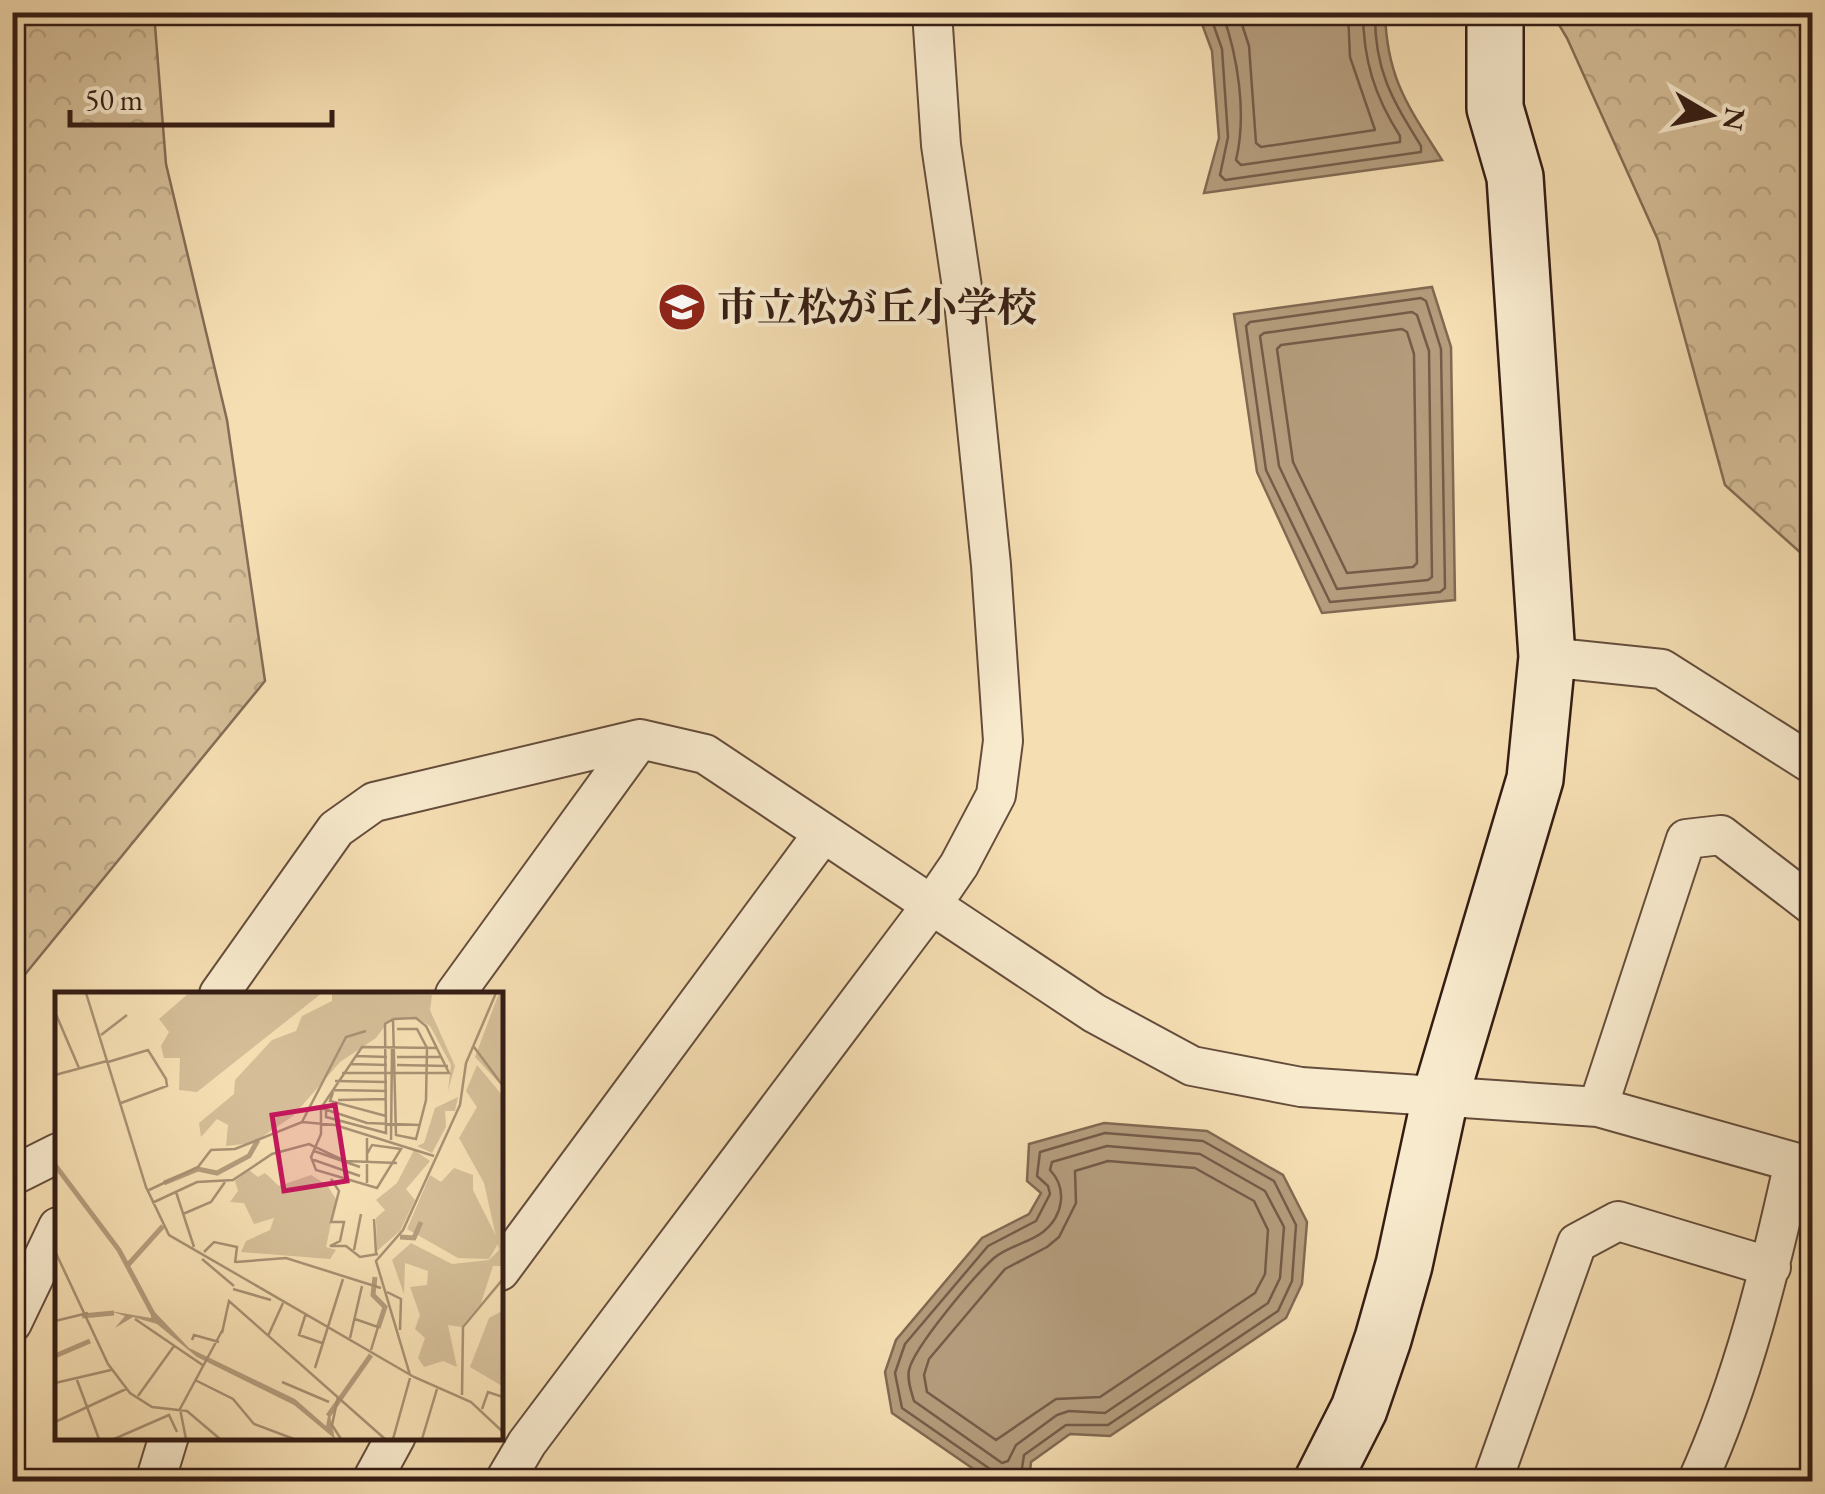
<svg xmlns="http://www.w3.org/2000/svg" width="1825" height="1494" font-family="'EB Garamond','Noto Serif JP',serif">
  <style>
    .forest { fill: url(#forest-crowns); stroke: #846d56; stroke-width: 2.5 }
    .water { fill: #b49c7c; stroke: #816952; stroke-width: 2.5 }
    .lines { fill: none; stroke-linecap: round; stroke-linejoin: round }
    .shore { stroke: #745c48; stroke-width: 2.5 }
    .street-casing { stroke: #654d3c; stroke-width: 42 }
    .secondary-casing { stroke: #351d14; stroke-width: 60 }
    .street { stroke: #f8eacd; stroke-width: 38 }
    .secondary { stroke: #f8eacd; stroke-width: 55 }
    .labels { text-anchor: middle; stroke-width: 8; stroke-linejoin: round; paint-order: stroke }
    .poi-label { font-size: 40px; font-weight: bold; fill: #351d14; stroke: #f8eacd; text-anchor: start }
    .inset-river { fill: none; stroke: #b49c7c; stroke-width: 5 }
    .inset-road { fill: none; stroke: #a89173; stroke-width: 2.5 }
    .view { fill: #c2185b; fill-opacity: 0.15; stroke: #c2185b; stroke-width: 5 }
    .inset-edge { fill: none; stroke: #351d14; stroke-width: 5 }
  </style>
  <defs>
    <pattern id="forest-crowns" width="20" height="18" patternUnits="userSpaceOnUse" patternTransform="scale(2.5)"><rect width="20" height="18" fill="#d4bd97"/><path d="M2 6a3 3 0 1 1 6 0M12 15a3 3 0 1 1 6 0" fill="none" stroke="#b7a281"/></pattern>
  </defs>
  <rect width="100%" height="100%" fill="#f5deb2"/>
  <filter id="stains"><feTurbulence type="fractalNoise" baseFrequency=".002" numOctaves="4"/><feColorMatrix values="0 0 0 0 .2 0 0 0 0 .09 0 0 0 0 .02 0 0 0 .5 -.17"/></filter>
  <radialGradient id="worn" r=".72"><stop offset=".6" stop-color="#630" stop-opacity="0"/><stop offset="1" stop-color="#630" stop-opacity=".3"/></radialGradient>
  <path class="forest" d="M13,12L154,13L166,164L227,420L265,681L13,989Z
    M1552,13H1812V563L1725,485L1658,240L1567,38Z"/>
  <path class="water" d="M1198,13H1385C1387,79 1408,106 1442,160L1204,193L1219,138L1212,51Z
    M1432,287L1451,347L1455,600L1322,613L1257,472L1234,314Z
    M1104,1123L1207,1131L1283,1175L1307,1222L1302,1284L1286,1318L1110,1436L1070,1434L1031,1462L1029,1481H991L892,1413L885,1372L896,1340L982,1238L1029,1214L1041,1193L1027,1181L1029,1144Z"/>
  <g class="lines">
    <path class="shore" d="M1209,12L1222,49L1228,137L1220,175L1225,180L1421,152V146C1392,99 1374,70 1375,12
      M1222,12C1238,57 1247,114 1236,160L1241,165L1400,142V136C1375,97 1363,60 1363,12
      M1238,12L1249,46L1256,143L1261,147L1375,130L1350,57L1348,12
      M1421,298L1426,301L1441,349L1445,588L1440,592L1330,602L1266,470L1246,326L1250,322Z
      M1412,312L1417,315L1429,351L1432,577L1428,580L1337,589L1279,466L1260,336L1264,333Z
      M1402,329L1407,332L1414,354L1417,563L1413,567L1347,573L1293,462L1277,349L1281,345Z
      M1107,1146L1200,1154L1265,1191L1284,1227L1280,1278L1268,1303L1105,1413L1069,1411L1057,1415L1016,1445L1008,1461L1002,1463L914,1401C911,1391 907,1380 909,1370C914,1347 975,1275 994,1258C1008,1246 1029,1243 1043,1232C1063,1216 1068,1189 1050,1170L1052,1162Z
      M1108,1161L1195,1168L1254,1201L1268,1230L1265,1274L1255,1293L1100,1397L1056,1399L996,1440L927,1392L924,1375L929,1359L1005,1269L1047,1247L1059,1237L1076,1203L1075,1171Z
      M995,1482L990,1469L902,1408L895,1373L905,1344L988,1246L1036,1221L1050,1194L1048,1186L1037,1176L1040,1152L1105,1133L1203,1141L1274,1181L1296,1225L1292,1281L1278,1311L1108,1425H1066L1024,1455L1020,1482"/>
    <g class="street-casing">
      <path id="street" d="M1547,657L1662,669L1812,764
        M219,994L336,829L374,802L640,739L705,754L1094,1013L1192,1066L1301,1087L1598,1107L1794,1162C1770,1270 1743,1381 1697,1482
        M455,994L640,739
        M1598,1107L1686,839L1721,835L1812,905
        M12,1176L58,1153
        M500,1271L822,835
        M12,1323L58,1227
        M155,1482L169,1436
        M371,1482L396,1436
        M504,1482L527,1443L933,903L959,865L996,795L1003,741L991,565L964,301L941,145L932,12
        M1492,1482L1577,1243L1618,1221L1771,1267"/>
    </g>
    <g class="secondary-casing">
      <path id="secondary" d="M1322,1482L1359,1409L1383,1339L1404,1265L1440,1098L1535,779L1547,657L1515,177L1495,108V12"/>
    </g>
    <use href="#street" class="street"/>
    <use href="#secondary" class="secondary"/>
  </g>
  <defs>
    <g id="school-disc" transform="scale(2.5)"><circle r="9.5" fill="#8f2418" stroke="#f8eacd"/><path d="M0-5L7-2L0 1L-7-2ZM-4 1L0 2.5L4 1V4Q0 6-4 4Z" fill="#fff"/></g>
  </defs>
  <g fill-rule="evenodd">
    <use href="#school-disc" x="682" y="307"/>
  </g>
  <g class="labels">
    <g class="poi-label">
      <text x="717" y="321">市立松が丘小学校</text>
    </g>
  </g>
  <g transform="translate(55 992)">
    <rect width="448" height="448" fill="#f5deb2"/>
    <path d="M444,1H447V94L420,65ZM399,176L418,183V198L444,250L434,267L403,266L352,237L375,183L386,190Z" fill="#d4bd97"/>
    <path d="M134,1H267L142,100L124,98L125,66H109L106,54L114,40L104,27ZM277,1L377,3L375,18L400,74L393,99L396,73L375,34L362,26L335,27L321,46L285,70L238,124L198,151L171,154L173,133L162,127L146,145L144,131L179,102L180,88L217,48L241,39L247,24L277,9ZM422,73L447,103V274H438L426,311L406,335L393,333L402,375L388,369L369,375L363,366L370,346L360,337L365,323L355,295L372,293L373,279L350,271L349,302L337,268L356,251L397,272L434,268L444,258L429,191L404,146L422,115L411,99ZM403,105L400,119H390L391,135L377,161L362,154L369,151L380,116ZM359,158L375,169L351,197L360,208L345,239L322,259L321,226L330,218L321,208L342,191ZM194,178L203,185L210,181L224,194L256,183L272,193L281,207L271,255L281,258L275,267L186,260L191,249L215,238L219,226L199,232L189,211L175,210L183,199L180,189ZM447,319V394L415,375L434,326Z" fill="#d4bd97"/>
    <path d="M381 223a16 16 0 1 1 32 0a16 16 0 1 1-32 0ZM400 244a15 15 0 1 1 30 0a15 15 0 1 1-30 0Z" fill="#d4bd97"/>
    <path d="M96,316L134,356L240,407L271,434L274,419L280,447L239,413L142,365L102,332L78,325L60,336L70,324L55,319L96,326Z" fill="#b49c7c"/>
    <path class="inset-river" d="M0,173L64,258L98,322M109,191L143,177L162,181L194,164L203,148M345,245L359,246L366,230M72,274L108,234M320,285L318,303L330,315L323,336M27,324L59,321M0,364L35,349M273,424L316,363"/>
    <path class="inset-road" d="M31,1L91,195L114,243L359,385L416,410L448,440M0,20L24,76M338,27L341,143L361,147L371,108L372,56L362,37H342M46,43L72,23M419,55L448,94M301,64L332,65M342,65H386M53,70L93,58L111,87L112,94L66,111M296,72L332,73M342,73L393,74M287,81H394L371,34L361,26L338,27M0,83L52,69M280,89L332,90M278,98L332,99M278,100L275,109L331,124M283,108L331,107M266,116L307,55L382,56M271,116V125L331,141L330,32L338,27M247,130L291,45L311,39M336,148L337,56M259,159L305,175M312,162L317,153L346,157L322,196L261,178L256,165L266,142V116L312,131L365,133M256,167L305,184M276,187L284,199L276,230H289L285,249L275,254H291L305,265L323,262M312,191V146M94,198L143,175L156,158L180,157L247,130L280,133L379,164M121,200L139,255M97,211L142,190L178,188L217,162L254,152L290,169L342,171M128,222L156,210L170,190M319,227L321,261M299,258L306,222M0,259L53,372L75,401L97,415L132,419L165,447M149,260L159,250L182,255L180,271M147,267L179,294M181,270L231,266L326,296M178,297L216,308M332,300L346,307L345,338M251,321L244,343L267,351M80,327L149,374M300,327L323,335L316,358M0,329L33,321M167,341L174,309L330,447M213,344L228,311M295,346L307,294M137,348L139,343L164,350M260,376L288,287M355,383L321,269L348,238L405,113L411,71L441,1M22,388L44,447M140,388L178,407L199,432L239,447M227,390L274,410M0,391L56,378M407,403L408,335L448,287M83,404L119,354M283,405L277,433L286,447M427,417L433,400L448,405M0,430L71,397M59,447L114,423L122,440M131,447L125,417L168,337M338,447L355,386M367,447L382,397"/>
    <path class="view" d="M280,113L292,189L229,199L217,123Z"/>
    <rect width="448" height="448" class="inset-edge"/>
  </g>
  <rect width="1825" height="1494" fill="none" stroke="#f5deb2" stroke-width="50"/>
  <rect x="15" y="15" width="1795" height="1464" fill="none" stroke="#351d14" stroke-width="5"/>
  <rect x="25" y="25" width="1775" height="1444" fill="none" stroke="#351d14" stroke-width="2.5"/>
  <g transform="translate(1710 115) rotate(99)" stroke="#f8eacd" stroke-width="8" paint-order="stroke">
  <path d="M0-8L18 38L0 25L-18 38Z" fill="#351d14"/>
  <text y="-15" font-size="28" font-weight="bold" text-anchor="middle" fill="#351d14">N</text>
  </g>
  <path d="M70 110v15h262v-15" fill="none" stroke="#351d14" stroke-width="5"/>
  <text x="85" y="110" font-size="30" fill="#351d14" stroke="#f8eacd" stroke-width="8" paint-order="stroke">50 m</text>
  <rect width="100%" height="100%" filter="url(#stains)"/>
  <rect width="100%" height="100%" fill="url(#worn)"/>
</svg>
